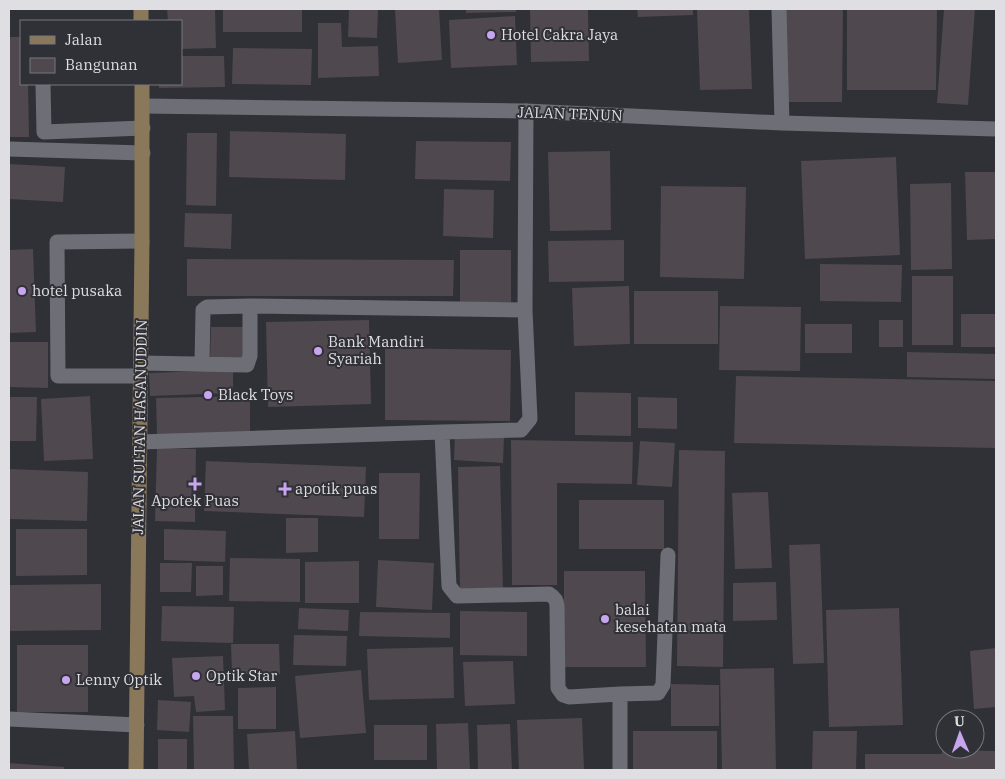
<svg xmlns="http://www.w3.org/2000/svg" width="1005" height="779" font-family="'IBM Plex Serif',serif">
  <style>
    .building { fill: #4f484e }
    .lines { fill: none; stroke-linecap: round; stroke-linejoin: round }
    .lane { stroke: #6e6e77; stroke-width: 15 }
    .street { stroke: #6e6e77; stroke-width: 15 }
    .secondary { stroke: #8a785a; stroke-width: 15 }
    .poi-dot { fill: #c7a6ef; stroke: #303037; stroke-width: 2 }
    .labels { text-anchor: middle; stroke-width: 4; stroke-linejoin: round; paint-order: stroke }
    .poi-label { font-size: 15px; fill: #dedee3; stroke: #303037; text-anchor: start }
    .street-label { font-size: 15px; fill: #dedee3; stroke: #303037 }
  </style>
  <rect width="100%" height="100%" fill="#303037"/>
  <path class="building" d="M167,9H215L216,48L181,49V21H168Z
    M223,9H302V32H223Z
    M349,9H378L377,38L348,37Z
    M395,9H439L442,60L398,63Z
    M466,9H516V12L466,13Z
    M530,9H588L589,61L531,62Z
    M637,9H693V15L638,17Z
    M697,9H749L752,89L700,90Z
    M784,9H843L842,102H783Z
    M847,9H937L936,90H847Z
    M944,9H975L968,105L937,103Z
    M515,16L517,65L451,68L449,20Z
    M318,23H341L342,47L378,46L379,76L318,78Z
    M9,37H21V84H28L29,137H9Z
    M233,48L312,49L311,85L232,84Z
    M181,56H224L225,87L159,88V84H181Z
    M230,131L346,134L345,180L229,177Z
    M187,133H217L216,206L186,205Z
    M416,141L511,142L510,181L415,179Z
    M610,151L611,230L550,231L548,152Z
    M896,157L900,255L805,259L801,161Z
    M9,164L65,167L63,202L9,199Z
    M965,172H996V239L967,240Z
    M951,183L952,269L911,270L910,184Z
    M661,186L746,187L744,279L660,277Z
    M444,189L494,190L493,238L443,236Z
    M185,213L232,214L231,249L184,247Z
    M624,240V281L549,282L548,241Z
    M33,249L36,332L9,333V250Z
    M460,250H511V302H460Z
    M187,259L454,260L453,296H187Z
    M820,264L902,265L901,302L820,301Z
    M912,276H953V345H912Z
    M629,286L630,344L574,346L572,288Z
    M634,291H718V344H634Z
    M720,306L801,307L800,371L719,370Z
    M961,314H996V347H961Z
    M369,320L371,404L268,407L266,322Z
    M879,320H903V347H879Z
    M805,324H852V353H805Z
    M211,327H244L245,361H210Z
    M9,342H48V388L9,387Z
    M385,348L511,350L510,421L385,420Z
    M907,352L996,354V379L907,377Z
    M233,370V393L150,396L149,373Z
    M736,376L996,381V448L734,443Z
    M575,392L631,393V436L575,435Z
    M90,396L93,459L44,461L41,399Z
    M250,396V432L157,435L156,398Z
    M9,397H37L36,441H9Z
    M638,397L677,398V429L638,428Z
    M455,433L504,436L503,463L454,460Z
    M511,440L633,442L632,484L557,483V585H512Z
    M640,441L675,443L672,487L637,485Z
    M157,448L196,449L195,522L155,521Z
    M679,450L725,451L723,667L677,666Z
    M206,461L366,467L364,517L204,511Z
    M500,466L503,590L460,591L458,467Z
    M9,469L88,472L87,521L9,519Z
    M379,473H420L419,539H379Z
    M768,492L772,568L735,569L732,493Z
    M579,500H664V549H579Z
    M286,518H318V552L286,553Z
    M16,529H87V575L16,576Z
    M164,529L226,531L225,562L164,560Z
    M820,544L824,663L793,664L789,545Z
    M230,558L300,559V602L229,601Z
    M378,560L434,563L432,610L376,607Z
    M359,561V603H305V562Z
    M160,563H192L191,592H160Z
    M196,566H223V595L196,596Z
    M564,571H645L646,667H564Z
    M776,582L777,620L733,621V583Z
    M101,584V630L9,631V585Z
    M162,606L234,607L233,643L161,641Z
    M299,608L349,610L348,631L298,629Z
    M899,608L903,725L829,727L826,610Z
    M460,611L527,612V656L460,655Z
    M360,612L450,613V638L359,636Z
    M294,635L347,636L346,666L293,665Z
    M231,644H279L280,674H232Z
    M17,645H88V712H17Z
    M453,647L454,698L369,700L367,649Z
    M996,648V707L974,709L970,651Z
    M223,656L225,710L196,712L194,696L174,697L172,658Z
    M513,661L515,704L465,706L463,662Z
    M774,668L776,770H722L720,669Z
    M361,670L366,733L300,738L295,676Z
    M671,684L719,685V726H671Z
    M276,687V729H238V688Z
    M158,700L191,702L189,732L157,730Z
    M193,716H233L234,770H194Z
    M582,718L584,770H519L517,720Z
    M468,723L470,770H437L436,724Z
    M510,724L512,770H478L477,725Z
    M374,725H427V760H374Z
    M295,731L297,770H249L247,734Z
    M633,731H717V769H633Z
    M813,731H857L856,770H812Z
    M158,739H187V770H158Z
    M942,750L996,751V770H865V754H942Z
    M9,763L64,767V770H9Z"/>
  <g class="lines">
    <path class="lane" d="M43,84L44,132L143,128
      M9,149L143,153
      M250,306L525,310
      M141,363L247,365L250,356V306L207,307L203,310L202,364
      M140,376H58L57,242L142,241
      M442,432L521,430L530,419L525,310L526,111
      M140,442L442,432L449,586L457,596L549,594C554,597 557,600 557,606L558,688L563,695L569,697L620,694
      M620,770V694L658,693L663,685L668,555"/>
    <path class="street" d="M779,9L782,123
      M143,106L526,111L782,123L996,129
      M9,719L137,725"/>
    <path class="secondary" d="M141,9V21
      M136,770L142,241V84"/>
  </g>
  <g class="poi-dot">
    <circle cx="491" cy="35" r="5"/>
    <circle cx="22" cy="291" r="5"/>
    <circle cx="318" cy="351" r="5"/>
    <circle cx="208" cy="395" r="5"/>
    <path d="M192.5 476.5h5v5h5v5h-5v5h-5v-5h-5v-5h5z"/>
    <path d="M282.5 481.5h5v5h5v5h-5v5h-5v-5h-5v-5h5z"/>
    <circle cx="605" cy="619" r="5"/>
    <circle cx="196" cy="676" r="5"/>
    <circle cx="66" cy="680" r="5"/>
  </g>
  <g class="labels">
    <g class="poi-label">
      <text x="501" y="40">Hotel Cakra Jaya</text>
      <text x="32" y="296">hotel pusaka</text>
      <text x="328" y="347">Bank Mandiri<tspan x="328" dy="17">Syariah</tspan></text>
      <text x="218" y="400">Black Toys</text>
      <text x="295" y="494">apotik puas</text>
      <text x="195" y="506" text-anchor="middle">Apotek Puas</text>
      <text x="615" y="615">balai<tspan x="615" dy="17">kesehatan mata</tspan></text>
      <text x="206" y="681">Optik Star</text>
      <text x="76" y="685">Lenny Optik</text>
    </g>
    <g class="street-label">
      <text transform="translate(570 114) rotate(2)" y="5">JALAN TENUN</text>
      <text transform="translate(140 427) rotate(-89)" y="5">JALAN SULTAN HASANUDDIN</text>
    </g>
  </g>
  <rect width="1005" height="779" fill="none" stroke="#dedee3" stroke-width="20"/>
  <rect x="20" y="20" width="162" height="65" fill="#303037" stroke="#76767c"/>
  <rect x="30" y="36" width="25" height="8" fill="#8a785a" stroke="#76767c"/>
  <text x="65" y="45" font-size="15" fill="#dedee3">Jalan</text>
  <rect x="30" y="58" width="25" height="15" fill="#4f484e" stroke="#76767c"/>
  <text x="65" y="70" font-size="15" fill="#dedee3">Bangunan</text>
  <g transform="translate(960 734) rotate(358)"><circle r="24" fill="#303037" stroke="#76767c"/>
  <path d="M0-4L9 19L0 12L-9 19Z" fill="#c7a6ef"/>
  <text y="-8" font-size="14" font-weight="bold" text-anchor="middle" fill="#dedee3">U</text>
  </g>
</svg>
